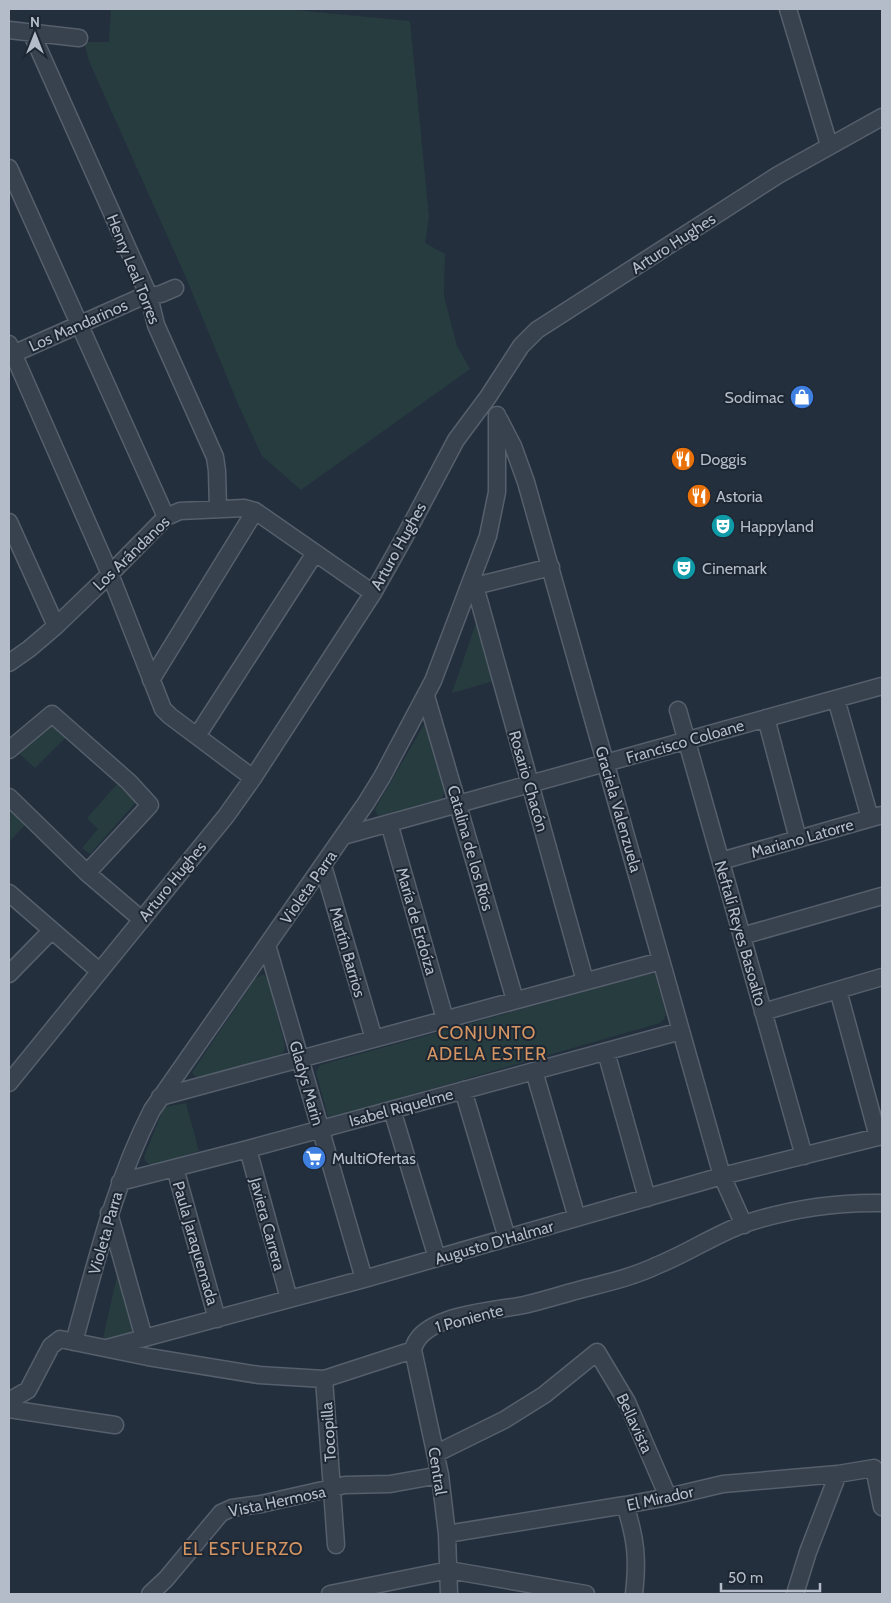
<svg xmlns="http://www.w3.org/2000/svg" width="891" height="1603" font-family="Cabin,sans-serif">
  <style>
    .green { fill: #263c3f }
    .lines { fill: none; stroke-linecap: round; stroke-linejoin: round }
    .minor-casing { stroke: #565f6c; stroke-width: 19 }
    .minor { stroke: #38414e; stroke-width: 16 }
    .labels { text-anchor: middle; stroke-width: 4; stroke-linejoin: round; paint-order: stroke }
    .street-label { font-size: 16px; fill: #b4bcc9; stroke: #1d2633 }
    .poi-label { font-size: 16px; fill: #b4bcc9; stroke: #1d2633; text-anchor: start }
    .neighbourhood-label { font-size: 18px; letter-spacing: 1px; fill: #d59563; stroke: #1d2633 }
  </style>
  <rect width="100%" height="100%" fill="#242f3e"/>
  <path class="green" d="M111,9H285L410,21L429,217L425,243L445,254L444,296L457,346L470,369L301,490L262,456L238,404L187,280L89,61L84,42H109Z
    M478,617L494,681L452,693Z
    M51,718L68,735L35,768L17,752L9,760V748Z
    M425,723L446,788L442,799L378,816L375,809Z
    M118,783L136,802L90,854L82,848L98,829L87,818Z
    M9,807L26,824L9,842Z
    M649,974H655L666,1014L664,1019L660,1023L396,1099V1104L336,1123L328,1117L316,1072L320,1065Z
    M261,975H264L268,979L285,1046L284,1051L281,1055L199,1078L194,1076L192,1072L255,979Z
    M186,1103L199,1151L183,1156L182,1159L151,1166L145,1161L144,1157L164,1107Z
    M120,1263L138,1336L110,1341L103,1338Z"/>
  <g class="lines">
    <g class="minor-casing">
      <path id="minor" d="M788,9L829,145
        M9,30L79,38
        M31,32L149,296L156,325L215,457L217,471L218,509
        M9,168L166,517
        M9,344L110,574L163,709L170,716L253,778
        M9,354H13L139,298L161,294L175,288
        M499,419L513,446L526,482L722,1176L744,1225
        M9,522L56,626
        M470,585L475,586L585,981
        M475,586L551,567
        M9,663L29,649L56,626L110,574L166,517L180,511L244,508L255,511L373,593
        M151,680L255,511
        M426,696L515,1000
        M836,699L870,818
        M678,710L804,1156
        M766,718L798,839
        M197,736L315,553
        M9,750L52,714L129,782L150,805L87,873
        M9,797L87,873L141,919
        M389,823L445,1019
        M343,836L882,686
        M721,861L882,815
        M323,866L374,1039
        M9,893L99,971
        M742,936L882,896
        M267,945L364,1279
        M9,974L52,930
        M838,990L878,1137
        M763,1012L882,977
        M606,1052L647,1198
        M534,1071L577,1218
        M9,1083L226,816L253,778L373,593L404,538L456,440L488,397L521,346L537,330L778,175L882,117
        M463,1090L507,1238
        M160,1097L661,961
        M392,1110L437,1258
        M248,1149L289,1299
        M175,1168L217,1319
        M120,1182L248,1149L681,1031
        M109,1213L144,1338
        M74,1342C96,1263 114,1184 152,1110L366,803L382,777L433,681L488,536L497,492V415
        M107,1348L364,1279L722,1176L882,1136
        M324,1379L336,1545
        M9,1401L28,1390L51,1346L60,1339L148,1357L259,1375L324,1379L413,1350
        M9,1409L115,1425
        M437,1453L504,1420L544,1395L597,1352L627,1402L668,1497
        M625,1505C636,1539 638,1559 634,1594
        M447,1534L625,1505L668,1497L723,1484L838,1474L874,1468L882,1507
        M150,1594L166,1579L221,1513L232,1508L261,1504L345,1485L390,1484L440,1475
        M330,1594L449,1570L586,1594
        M449,1594L447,1534L440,1475L413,1350C420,1314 495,1311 524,1305C542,1301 560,1295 579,1290C606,1283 633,1277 658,1265C688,1253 714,1235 744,1224C789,1209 835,1202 882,1203
        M795,1594L808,1552L838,1474"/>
    </g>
    <use href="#minor" class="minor"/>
  </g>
  <defs>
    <g id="shop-disc" transform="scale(1.25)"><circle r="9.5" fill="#3f7fe0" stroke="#1d2633"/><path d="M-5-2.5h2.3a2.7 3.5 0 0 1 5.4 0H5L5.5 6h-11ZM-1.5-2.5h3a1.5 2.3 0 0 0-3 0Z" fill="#fff"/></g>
    <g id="restaurant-disc" transform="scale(1.25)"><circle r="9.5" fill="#e8710a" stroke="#1d2633"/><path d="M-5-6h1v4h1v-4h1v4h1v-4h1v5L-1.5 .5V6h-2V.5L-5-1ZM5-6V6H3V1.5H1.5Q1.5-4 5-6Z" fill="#fff"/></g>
    <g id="theatre-disc" transform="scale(1.25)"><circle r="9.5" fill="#0f9aa8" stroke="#1d2633"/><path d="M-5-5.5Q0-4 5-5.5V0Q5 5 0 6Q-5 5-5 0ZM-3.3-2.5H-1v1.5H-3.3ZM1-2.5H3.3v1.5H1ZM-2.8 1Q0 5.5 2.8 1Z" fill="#fff"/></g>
    <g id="supermarket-disc" transform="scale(1.25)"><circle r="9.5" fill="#3f7fe0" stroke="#1d2633"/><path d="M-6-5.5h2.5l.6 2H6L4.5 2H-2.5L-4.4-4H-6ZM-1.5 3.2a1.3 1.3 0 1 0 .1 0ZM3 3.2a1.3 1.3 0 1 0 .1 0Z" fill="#fff"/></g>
  </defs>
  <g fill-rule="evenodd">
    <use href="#shop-disc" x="802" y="397"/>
    <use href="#restaurant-disc" x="683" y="459"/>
    <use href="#restaurant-disc" x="699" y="496"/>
    <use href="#theatre-disc" x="723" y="526"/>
    <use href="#theatre-disc" x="684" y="568"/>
    <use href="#supermarket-disc" x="314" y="1158"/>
  </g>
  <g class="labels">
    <g class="street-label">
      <text transform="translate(673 243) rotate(-33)" y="6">Arturo Hughes</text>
      <text transform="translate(134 269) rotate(68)" y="6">Henry Leal Torres</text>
      <text transform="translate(78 325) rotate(-24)" y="6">Los Mandarinos</text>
      <text transform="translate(398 546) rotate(-61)" y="6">Arturo Hughes</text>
      <text transform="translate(131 553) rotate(-44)" y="6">Los Arándanos</text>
      <text transform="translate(685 741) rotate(-16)" y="6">Francisco Coloane</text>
      <text transform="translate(529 781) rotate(74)" y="6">Rosario Chacón</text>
      <text transform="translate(619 809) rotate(74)" y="6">Graciela Valenzuela</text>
      <text transform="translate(802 838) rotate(-16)" y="6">Mariano Latorre</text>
      <text transform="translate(471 848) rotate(74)" y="6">Catalina de los Ríos</text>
      <text transform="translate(172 881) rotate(-51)" y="6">Arturo Hughes</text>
      <text transform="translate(308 887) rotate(-55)" y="6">Violeta Parra</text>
      <text transform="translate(417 921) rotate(74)" y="6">María de Erdoíza</text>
      <text transform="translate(741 933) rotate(74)" y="6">Neftalí Reyes Basoalto</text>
      <text transform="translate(348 952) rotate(74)" y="6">Martín Barrios</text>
      <text transform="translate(307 1083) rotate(74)" y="6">Gladys Marin</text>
      <text transform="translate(401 1107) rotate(-15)" y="6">Isabel Riquelme</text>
      <text transform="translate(268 1224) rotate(75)" y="6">Javiera Carrera</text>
      <text transform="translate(105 1233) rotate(-74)" y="6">Violeta Parra</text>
      <text transform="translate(494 1242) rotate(-16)" y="6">Augusto D'Halmar</text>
      <text transform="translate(196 1243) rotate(74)" y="6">Paula Jaraquemada</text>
      <text transform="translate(469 1318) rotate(-15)" y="6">1 Poniente</text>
      <text transform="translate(635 1423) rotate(65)" y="6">Bellavista</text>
      <text transform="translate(328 1432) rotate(-94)" y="6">Tocopilla</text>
      <text transform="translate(438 1471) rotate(81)" y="6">Central</text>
      <text transform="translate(660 1498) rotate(-12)" y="6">El Mirador</text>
      <text transform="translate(277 1501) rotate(-12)" y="6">Vista Hermosa</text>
    </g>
    <g class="poi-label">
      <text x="784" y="403" text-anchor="end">Sodimac</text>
      <text x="700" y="465">Doggis</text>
      <text x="716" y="502">Astoria</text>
      <text x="740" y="532">Happyland</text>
      <text x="702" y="574">Cinemark</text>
      <text x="332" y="1164">MultiOfertas</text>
    </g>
    <g class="neighbourhood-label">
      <text x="487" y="1039">CONJUNTO<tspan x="487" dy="21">ADELA ESTER</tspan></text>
      <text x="243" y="1555">EL ESFUERZO</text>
    </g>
  </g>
  <rect width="891" height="1603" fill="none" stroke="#b4bcc9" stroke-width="20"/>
  <g transform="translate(35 35)" stroke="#1d2633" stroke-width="4" paint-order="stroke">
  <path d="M0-4L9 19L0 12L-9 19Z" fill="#b4bcc9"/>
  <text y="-8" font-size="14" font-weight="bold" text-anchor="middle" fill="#b4bcc9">N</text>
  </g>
  <path d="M721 1583v8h99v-8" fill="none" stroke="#b4bcc9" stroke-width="2.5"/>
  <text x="728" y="1583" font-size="15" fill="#b4bcc9" stroke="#1d2633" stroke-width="4" paint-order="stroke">50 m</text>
</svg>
